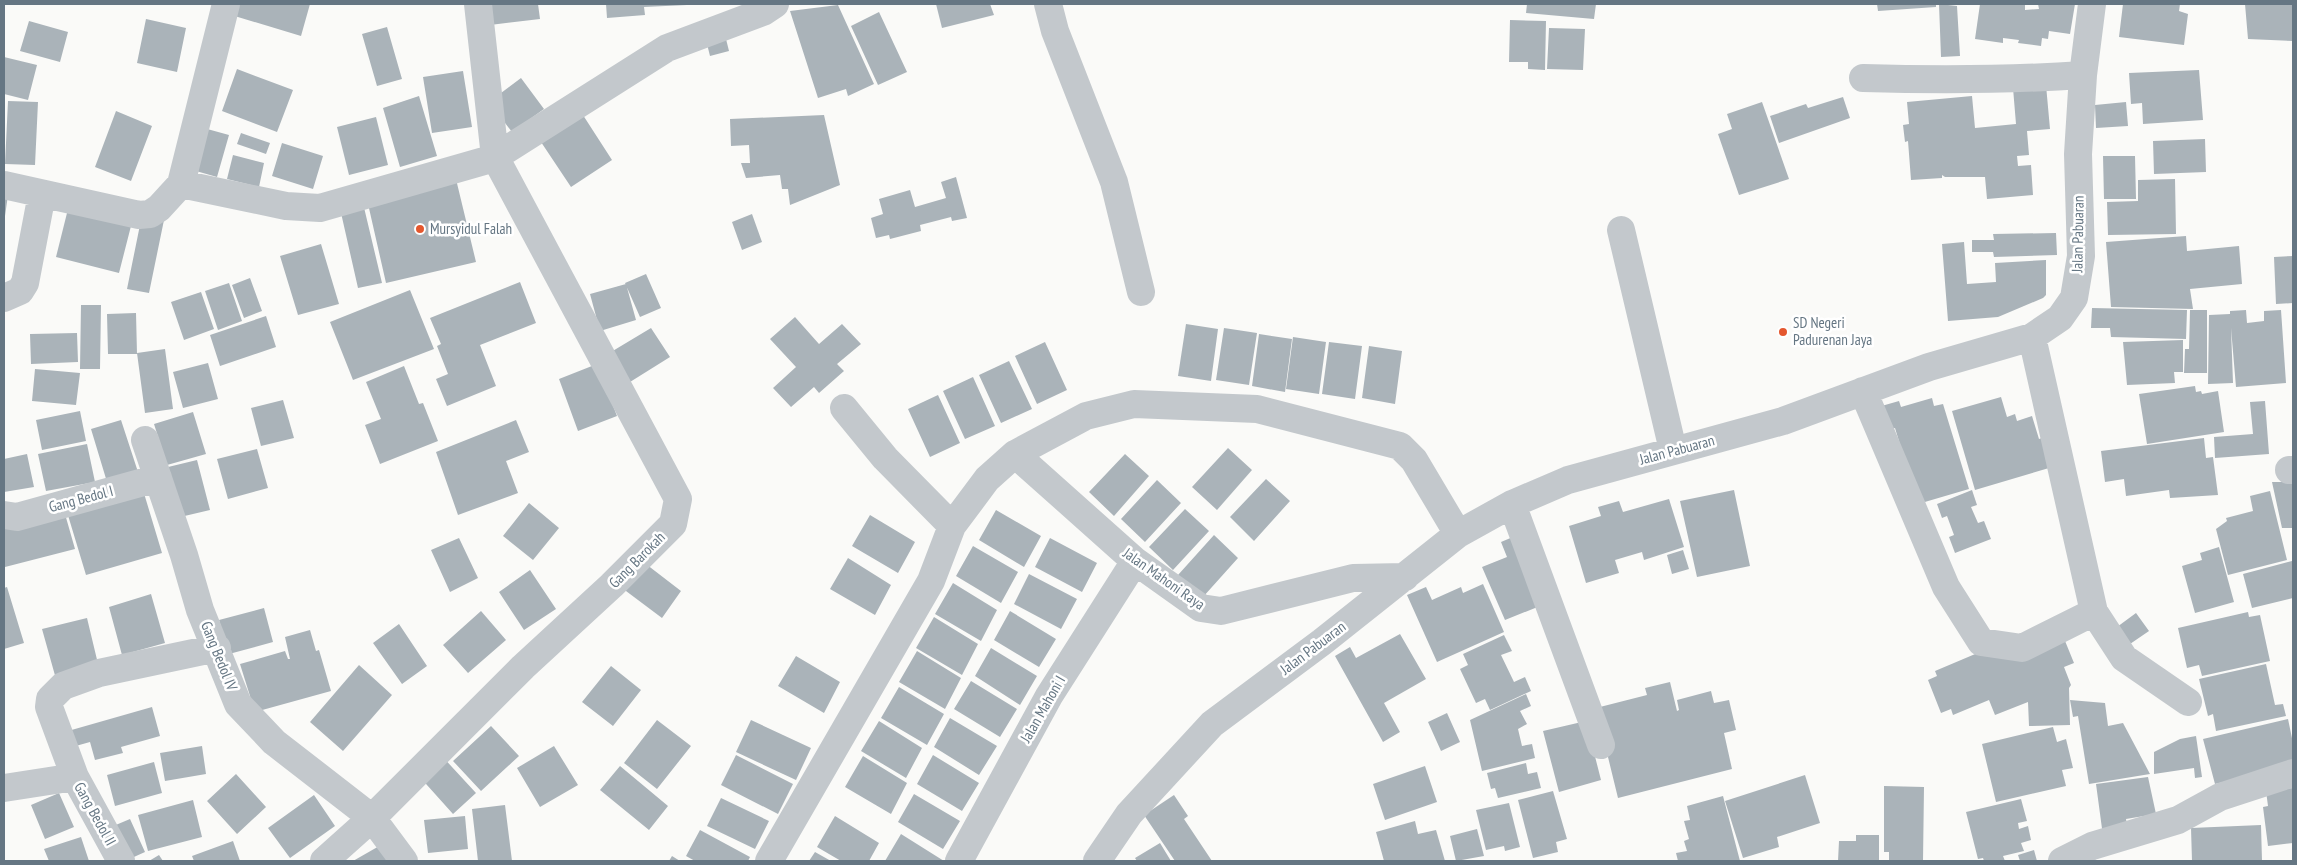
<svg xmlns="http://www.w3.org/2000/svg" width="2297" height="865" font-family="'PT Sans Narrow',sans-serif">
  <style>
    .building { fill: #aab3b9 }
    .lines { fill: none; stroke-linecap: round; stroke-linejoin: round }
    .minor { stroke: #c3c8cc; stroke-width: 28 }
    .poi-dot { fill: #e4572e; stroke: #fff; stroke-width: 2 }
    .labels { text-anchor: middle; stroke-width: 5; stroke-linejoin: round; paint-order: stroke }
    .poi-label { font-size: 15px; fill: #657683; stroke: #fff; text-anchor: start }
    .street-label { font-size: 15px; fill: #657683; stroke: #fff }
  </style>
  <rect width="100%" height="100%" fill="#fafaf8"/>
  <path class="building" d="M231,4H310L301,36L228,14Z
    M488,4H538L540,19L490,25Z
    M606,4H687V5L644,7L645,15L607,18Z
    M936,4H990L994,15L942,28Z
    M1527,4H1596L1594,19L1526,13Z
    M1877,4H1936V7L1878,11Z
    M1939,4L1957,6L1960,56L1941,57Z
    M1980,4H2025V10L2039,9L2038,4H2075L2070,34L2049,31L2048,39L2042,38L2041,46L2018,43L2019,40L2003,38V43L1975,39Z
    M2123,4H2180L2179,11L2188,14L2184,45L2119,37Z
    M2245,4H2293V41L2248,39Z
    M838,5L874,84L848,96L846,89L818,98L790,11Z
    M879,12L907,72L878,85L851,26Z
    M146,19L186,28L177,72L137,63Z
    M1510,20L1546,21L1545,70L1528,69V62H1509Z
    M29,21L68,32L60,62L20,51Z
    M387,27L402,79L377,86L362,34Z
    M1549,28L1585,29L1583,70L1547,69Z
    M725,35L729,51L710,56L706,40Z
    M4,57L37,65L28,100L4,94Z
    M237,69L293,90L277,132L222,111Z
    M2199,70L2203,120L2143,124L2142,103L2131,104L2129,73Z
    M463,71L472,127L432,133L423,77Z
    M521,78L544,109L512,132L489,102Z
    M2046,85L2050,129L2027,131L2029,155L2017,156L2018,166L2031,165L2033,195L1987,199L1985,177H1945L1942,175V178L1911,180L1908,141L1905,142L1903,125L1909,124L1907,102L1972,96L1975,128L2016,124L2013,88Z
    M419,96L437,156L400,167L383,108Z
    M1843,97L1850,118L1779,143L1770,116L1806,104L1808,108Z
    M8,101L38,102L35,165L5,164Z
    M1762,102L1789,179L1739,195L1718,134L1732,129L1727,114Z
    M2126,102L2128,126L2096,128L2095,105Z
    M116,111L152,126L131,181L95,167Z
    M581,112L612,160L571,187L539,139Z
    M824,115L840,185L790,205L788,189H782L780,175L746,178L741,163H750L749,145L731,146L730,119Z
    M376,117L388,165L349,175L337,127Z
    M200,127L229,135L217,177L189,169Z
    M241,133L270,143L266,154L237,144Z
    M2205,139L2206,172L2154,174L2153,141Z
    M282,143L323,156L313,189L272,176Z
    M233,155L264,163L259,187L227,179Z
    M2103,156H2135L2136,199H2104Z
    M455,175L476,262L386,283L366,195Z
    M956,177L967,218L952,221L951,217L920,225L921,231L890,239L889,235L876,238L871,218L883,214L879,199L910,190L915,207L946,198L941,182Z
    M2175,179L2176,234L2108,235L2107,202L2138,201V180Z
    M4,187L9,188L5,216H4Z
    M362,199L382,283L358,288L339,204Z
    M68,209L131,226L119,273L56,257Z
    M752,214L762,242L742,250L732,222Z
    M142,215L164,220L149,293L127,289Z
    M2056,233L2057,255L1994,257L1993,252H1972V240H1994L1993,234Z
    M2186,236L2187,251L2239,246L2242,284L2190,289L2193,309L2111,307L2106,242Z
    M1964,242L1967,284L1996,282L1995,263L2046,260V295L2043,298L1998,317L1948,321L1942,244Z
    M321,244L339,304L298,315L280,256Z
    M2293,256V303L2276,304L2274,257Z
    M646,274L661,308L640,317L625,283Z
    M250,278L262,311L244,318L232,285Z
    M520,282L536,323L480,345L496,386L447,406L436,379L448,374L437,346L441,344L430,318Z
    M229,283L242,321L218,330L205,291Z
    M626,284L636,320L600,331L590,294Z
    M410,290L434,349L353,380L330,322Z
    M201,292L214,329L184,340L171,302Z
    M81,305H101L100,369H80Z
    M2092,308L2187,310L2186,339L2111,337L2110,328H2091Z
    M2190,310H2207V373H2184L2185,349H2189Z
    M2246,310L2247,323L2264,321V311L2281,310L2286,383L2236,387L2231,328L2233,383L2208,384L2209,315L2230,314V311Z
    M136,313L137,354H108L107,314Z
    M266,316L276,347L220,366L210,335Z
    M795,317L819,344L842,324L861,344L837,364L844,371L819,393L814,387L791,407L773,388L796,367L770,339Z
    M1186,324L1218,329L1211,381L1178,376Z
    M651,328L670,357L630,382L611,352Z
    M1224,328L1257,333L1249,385L1216,380Z
    M77,333L78,362L31,364L30,334Z
    M1259,334L1292,339L1285,392L1252,386Z
    M1293,337L1326,342L1319,394L1286,389Z
    M2183,340V372H2174L2175,383L2127,385L2123,342Z
    M1045,342L1067,390L1037,404L1015,356Z
    M1329,342L1362,346L1355,399L1322,394Z
    M1369,346L1402,351L1395,404L1362,398Z
    M165,349L173,409L145,413L137,353Z
    M1009,361L1032,409L1001,423L979,375Z
    M208,363L218,399L183,408L173,372Z
    M597,364L617,416L578,431L559,379Z
    M404,366L419,404L423,403L438,441L380,464L365,425L381,419L366,382Z
    M35,369L80,373L76,405L32,401Z
    M973,377L995,426L965,439L943,391Z
    M2195,386L2196,392L2201,391L2202,394L2218,391L2224,432L2147,444L2139,394Z
    M938,395L960,443L930,457L908,409Z
    M2001,397L2007,417L2015,414L2017,421L2032,416L2039,439L2045,437L2049,468L1975,490L1952,411Z
    M1932,398L1934,406L1943,404L1969,489L1918,504L1895,428L1885,431L1878,407L1899,401L1901,407Z
    M283,400L294,438L261,446L251,408Z
    M2265,401L2269,454L2215,458L2214,437L2253,434L2250,402Z
    M80,411L86,441L42,450L36,420Z
    M193,412L206,454L167,465L154,424Z
    M121,420L138,472L107,482L91,429Z
    M516,420L529,452L506,461L518,493L458,515L436,452Z
    M2204,438L2206,458L2213,457L2218,495L2170,498L2169,490L2126,496L2124,479L2105,482L2101,451Z
    M87,444L95,482L46,491L38,454Z
    M1228,448L1252,470L1217,510L1192,487Z
    M257,449L268,488L228,499L217,459Z
    M27,454L34,487L4,492V459Z
    M1125,454L1149,476L1114,516L1089,492Z
    M197,460L210,510L176,518L164,468Z
    M2293,477V528H2282L2272,482H2285Z
    M1266,479L1290,501L1254,541L1230,517Z
    M1157,480L1181,503L1145,542L1121,519Z
    M143,490L162,553L86,575L67,512Z
    M1734,490L1750,566L1697,577L1680,501Z
    M1972,490L1977,505L1971,507L1978,523L1984,521L1991,539L1955,553L1949,537L1954,535L1947,516L1942,518L1937,504Z
    M2270,491L2287,560L2228,575L2216,529L2227,521L2226,518L2253,511L2250,496Z
    M1669,499L1684,547L1644,560L1642,552L1615,560L1619,573L1586,583L1569,526L1601,516L1598,507L1619,501L1623,512Z
    M529,503L559,528L533,560L503,536Z
    M1185,509L1209,531L1173,570L1149,547Z
    M996,510L1041,536L1024,567L979,540Z
    M65,514L75,549L5,567L4,528Z
    M870,515L915,542L898,573L852,546Z
    M1520,534L1540,606L1505,620L1482,567L1507,557L1501,542Z
    M1214,535L1238,558L1203,597L1178,575Z
    M459,538L478,578L450,592L431,550Z
    M1050,538L1097,563L1082,592L1035,567Z
    M973,546L1018,572L1001,603L956,576Z
    M2219,547L2234,602L2195,613L2182,566L2202,560L2200,553Z
    M1683,550L1689,569L1672,574L1667,555Z
    M848,558L891,585L875,615L830,589Z
    M642,561L681,591L662,618L622,588Z
    M2292,561L2293,598L2252,608L2243,574Z
    M530,570L556,609L524,630L499,592Z
    M1029,574L1077,599L1061,629L1014,604Z
    M953,583L997,610L981,641L935,614Z
    M1483,584L1504,632L1437,662L1407,595L1426,587L1432,600L1461,587L1463,593Z
    M7,587L24,643L4,649V588Z
    M151,594L165,643L122,655L109,607Z
    M264,608L273,642L229,654L219,620Z
    M481,611L506,640L468,673L443,645Z
    M1010,611L1056,639L1039,667L994,640Z
    M2248,612L2249,617L2260,615L2270,661L2202,676L2199,665L2187,668L2178,628Z
    M2136,613L2149,631L2130,644L2117,627Z
    M934,617L978,644L962,675L916,648Z
    M87,618L99,668L56,679L42,629Z
    M399,624L427,666L402,684L373,643Z
    M310,630L316,651L319,650L331,691L255,712L240,664L285,651L288,659H290L285,637Z
    M1400,634L1426,679L1384,703L1400,732L1383,742L1335,656L1350,647L1356,658Z
    M1504,635L1512,651L1501,655L1514,682L1525,677L1531,691L1490,710L1485,699L1476,703L1460,669L1468,665L1463,654Z
    M2063,636L2074,663L2064,667L2071,685L2069,688L2070,725L2029,726L2028,702L1995,715L1989,700L1953,715L1951,709L1941,713L1928,680L1937,676L1935,671L1987,649L1991,657L2008,650Z
    M991,648L1037,676L1020,705L975,676Z
    M917,651L961,678L945,709L899,682Z
    M796,656L840,682L824,713L778,686Z
    M2266,664L2275,705L2283,704L2286,716L2216,731L2213,714L2208,716L2199,679Z
    M359,665L392,695L343,751L310,722Z
    M611,666L641,690L613,726L582,702Z
    M971,681L1017,709L1000,737L954,709Z
    M1670,682L1677,711L1679,710L1677,700L1711,691L1714,703L1729,700L1736,730L1724,733L1732,769L1618,798L1596,708L1647,695L1645,688Z
    M899,687L944,714L927,745L881,718Z
    M1526,694L1531,706L1520,711L1527,724L1518,729L1522,746L1532,744L1535,758L1482,771L1470,720Z
    M2070,700L2105,703L2108,726L2123,723L2150,774L2089,784L2078,716L2073,717Z
    M152,707L160,736L121,747L123,753L95,760L90,742L65,749L61,733Z
    M1447,713L1460,742L1441,751L1428,722Z
    M950,718L997,746L979,775L934,747Z
    M2288,719L2293,743V766L2215,784L2203,739Z
    M657,720L691,746L657,789L624,763Z
    M751,720L811,748L796,780L736,752Z
    M879,721L922,748L906,778L861,751Z
    M1586,721L1601,780L1559,792L1543,731Z
    M491,726L519,756L481,791L453,761Z
    M2053,727L2057,742L2066,739L2073,768L2062,770L2066,786L1996,802L1982,744Z
    M2196,736L2202,777L2195,778L2194,768L2154,774V752L2180,739Z
    M202,746L206,774L165,781L160,753Z
    M554,746L578,785L540,807L517,768Z
    M440,754L476,793L453,814L418,775Z
    M736,755L793,784L778,814L721,785Z
    M933,755L979,783L962,811L917,784Z
    M863,756L907,783L891,814L845,787Z
    M154,762L162,793L115,806L107,775Z
    M1526,763L1528,774L1537,772L1541,788L1498,798L1495,788L1491,789L1487,773Z
    M620,766L668,806L649,830L600,790Z
    M1425,766L1437,802L1385,820L1373,784Z
    M236,774L266,807L237,834L207,801Z
    M1805,775L1820,823L1777,837L1779,847L1743,858L1725,801Z
    M2148,777L2156,814L2126,819L2128,832L2103,836L2096,784Z
    M1884,786L1924,787L1923,861H1889V852H1884Z
    M2293,788V843L2268,846L2263,807L2268,806L2266,791Z
    M1553,791L1567,839L1556,842L1558,852L1533,858L1518,800Z
    M59,793L74,827L45,839L31,805Z
    M914,794L960,821L943,849L898,822Z
    M314,795L335,826L290,858L268,828Z
    M1174,795L1188,816L1184,819L1212,861H1175L1144,815Z
    M1723,796L1740,861H1678L1676,853L1687,851L1684,841L1689,839L1684,821L1690,820L1687,806Z
    M721,798L769,821L755,849L707,826Z
    M2021,799L2027,821L2018,823L2019,829L2028,826L2031,840L2021,843L2024,851L2003,856L2005,861H1984L1983,858L1978,859L1966,812Z
    M193,800L202,837L148,851L138,815Z
    M1509,803L1520,847L1505,851L1504,846L1486,850L1476,810Z
    M505,805L512,861H478L472,809Z
    M465,816L468,849L428,853L424,820Z
    M835,816L879,843L869,861H841L817,847Z
    M130,819L145,852L125,861L111,827Z
    M1415,821L1418,834L1436,830L1445,861H1384L1376,832Z
    M2261,825L2262,861H2192L2191,828Z
    M1477,829L1484,856L1456,861L1450,836Z
    M700,830L750,857L748,861H695L686,856Z
    M901,834L944,861H885Z
    M1856,835H1879V861H1838L1839,841H1856Z
    M81,837L89,861H49L44,849Z
    M233,841L240,861H194L192,856Z
    M1160,843L1171,861H1137L1135,858Z
    M381,845L393,861H353Z
    M2034,850L2037,861H2020L2018,855Z
    M815,852L831,861H809Z
    M159,855L163,861H149Z
    M672,856L680,861H669Z"/>
  <g class="lines">
    <path class="minor" d="M1048,4L1055,31L1114,182L1141,292
      M1863,78C1937,80 2009,80 2083,75
      M181,184L286,206L320,208L484,161L495,157L667,48L763,12L775,4
      M4,185L139,215L150,214L159,208L181,184L226,4
      M1621,230L1673,450
      M4,298L20,291L25,283L42,194
      M2032,337L2094,612L2124,658L2188,702
      M1863,391L1946,587L1981,642L2022,648L2094,612
      M844,408L885,458L952,526
      M145,440L184,555L200,610L238,704L274,742L372,818L404,861
      M1015,454L1135,561L1201,608L1221,611L1353,578L1405,577
      M2289,470H2293
      M1512,504L1601,745
      M4,515L17,517L158,478
      M4,788L75,777
      M121,861L75,777L49,707L50,699L63,686L99,673L217,648
      M324,861L372,818L523,667L612,585L673,524L678,499L495,157L478,4
      M769,861L931,581L952,526L987,479L1015,454L1086,416L1134,404L1257,409L1400,446L1414,460L1458,534
      M959,861L1049,696L1135,561
      M1097,861L1129,814L1212,724L1322,642L1458,534L1512,504L1568,480L1783,421L1929,367L2032,337L2060,318L2074,298L2081,256L2078,154L2083,75L2092,4
      M2062,861L2092,846L2178,820L2220,797L2293,773"/>
  </g>
  <g class="poi-dot">
    <circle cx="420" cy="229" r="5"/>
    <circle cx="1783" cy="332" r="5"/>
  </g>
  <g class="labels">
    <g class="poi-label">
      <text x="430" y="234">Mursyidul Falah</text>
      <text x="1793" y="328">SD Negeri<tspan x="1793" dy="17">Padurenan Jaya</tspan></text>
    </g>
    <g class="street-label">
      <text transform="translate(2078 234) rotate(-89)" y="5">Jalan Pabuaran</text>
      <text transform="translate(1677 450) rotate(-15)" y="5">Jalan Pabuaran</text>
      <text transform="translate(81 499) rotate(-15)" y="5">Gang Bedol I</text>
      <text transform="translate(637 560) rotate(-45)" y="5">Gang Barokah</text>
      <text transform="translate(1164 579) rotate(35)" y="5">Jalan Mahoni Raya</text>
      <text transform="translate(1313 648) rotate(-37)" y="5">Jalan Pabuaran</text>
      <text transform="translate(219 656) rotate(68)" y="5">Gang Bedol IV</text>
      <text transform="translate(1043 709) rotate(-60)" y="5">Jalan Mahoni I</text>
      <text transform="translate(95 814) rotate(61)" y="5">Gang Bedol II</text>
    </g>
  </g>
  <rect width="2297" height="865" fill="none" stroke="#657683" stroke-width="10"/>
</svg>
